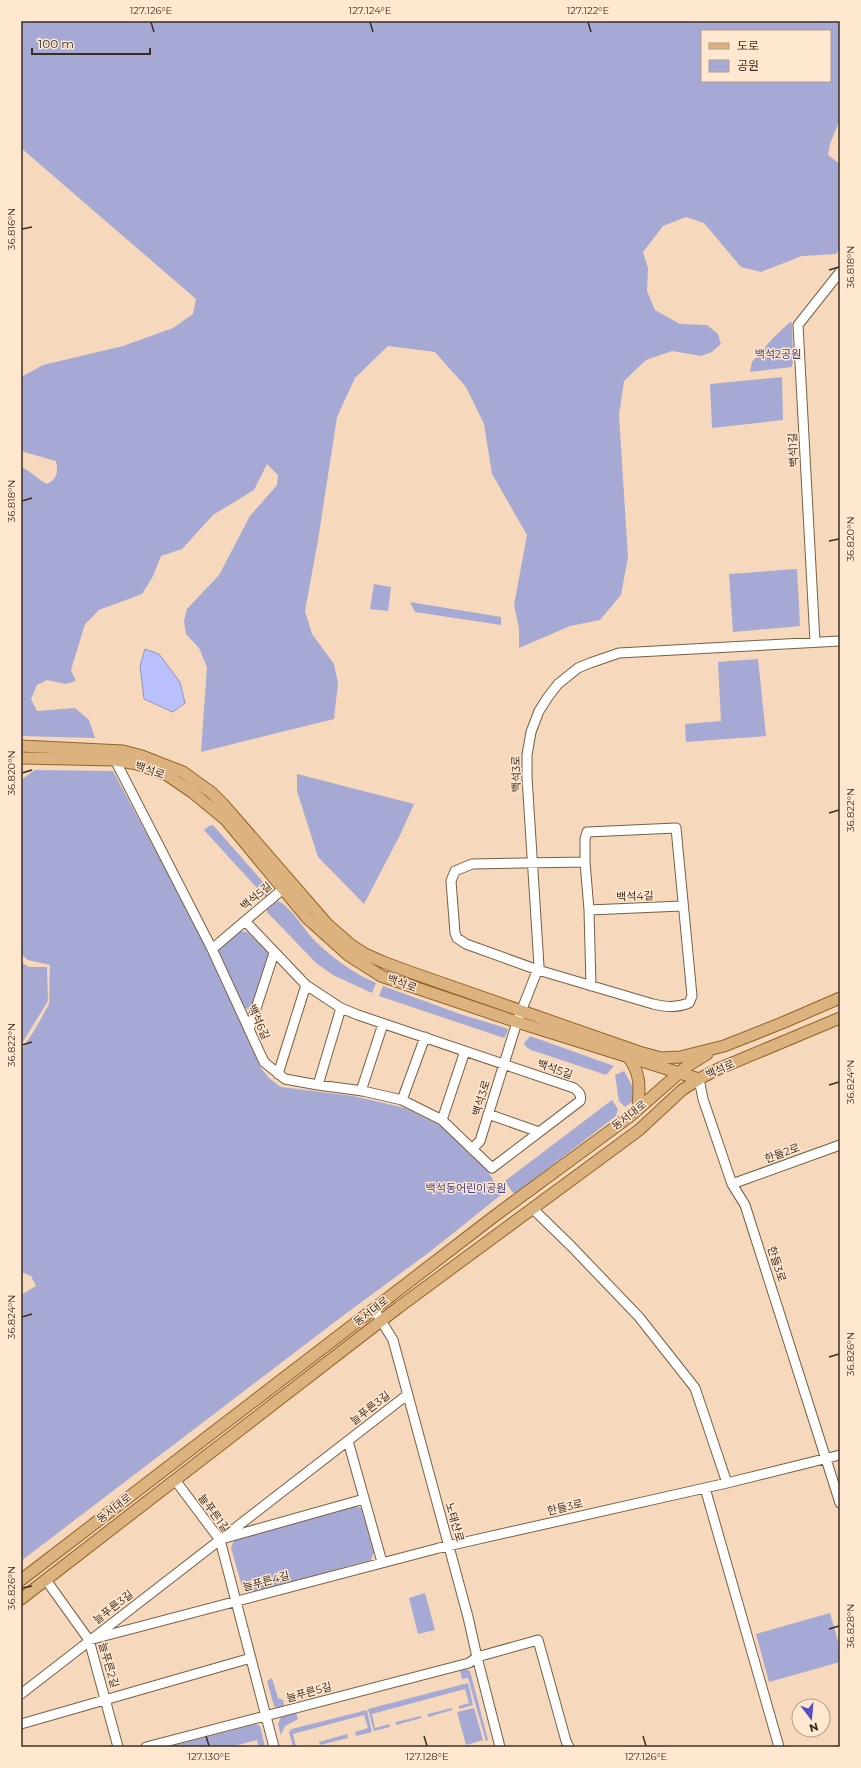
<svg xmlns="http://www.w3.org/2000/svg" width="861" height="1768" font-family="Montserrat,'Noto Sans KR',sans-serif">
  <style>
    .green { fill: #a5a9d4; fill-rule: evenodd }
    .water { fill: #bac0fd; stroke: #9394bc }
    .lines { fill: none; stroke-linecap: round; stroke-linejoin: round }
    .minor-casing { stroke: #775f45; stroke-width: 11 }
    .major-casing { stroke: #946326; stroke-width: 13 }
    .minor { stroke: #fff; stroke-width: 9 }
    .major { stroke: #dcb27e; stroke-width: 11 }
    .ticks { fill: none; stroke: #392e23; stroke-width: 1.5 }
    .labels { text-anchor: middle; stroke-width: 3; stroke-linejoin: round; paint-order: stroke }
    .park-label { font-size: 11px; fill: #42428a; stroke: #ffe7d0 }
    .street-label { font-size: 11px; fill: #392e23; stroke: #ffe7d0 }
    .neatline { fill: none; stroke: #392e23; stroke-width: 1.5 }
    .ticks-label { font-size: 10px; text-anchor: middle; fill: #392e23 }
  </style>
  <rect width="100%" height="100%" fill="#f6d9bc"/>
  <path class="green" d="M21,21H840V119L830,144L828,155L840,164V248L836,254L802,256L761,272L741,267L704,223L686,217L663,226L643,252L648,268L647,291L655,310L680,324L707,325L718,334L721,344L712,352L701,356L672,351L646,360L624,381L619,415L628,557L621,595L600,620L570,626L519,648V628L514,605L527,535L492,474L484,424L466,387L435,352L388,346L355,378L337,417L318,540L305,611L312,634L334,664L338,683L334,719L201,752L207,667L199,648L186,634L184,621L187,609L219,575L250,516L277,485L278,475L267,464L254,490L213,515L182,549L161,556L153,576L142,594L99,610L85,624L71,670L76,681L66,684L47,680L37,685L31,699L37,711L75,708L89,720L95,738L21,736V467C32,472 37,479 47,484C58,478 58,472 56,461L24,452L21,450V377L43,365L123,346L173,328L193,314L196,299L21,148ZM702,31H830V81H702Z
    M790,322L792,323L793,360L792,367L750,372L752,362L773,338Z
    M782,377L783,420L712,428L710,384Z
    M797,569L800,626L733,632L729,574Z
    M374,584L391,587L388,611L370,609Z
    M410,602L501,617V625L415,612Z
    M758,659L766,736L686,742L685,724L721,721L718,662Z
    M35,770L113,771L210,953L261,1068L270,1079L281,1087L353,1096L405,1108L443,1127L487,1170L502,1194L431,1251L344,1315L21,1561V1295L36,1286L31,1276L21,1272V1050L34,1031L49,1004L50,965L28,960L21,954V780Z
    M297,774L414,804L400,835L364,904L318,857L297,791Z
    M213,825L270,890V894L266,898L204,830L209,826Z
    M278,901C290,906 304,929 313,939C331,957 353,973 376,983L372,993L333,975L316,963L267,912V909Z
    M235,931L247,932L268,952L270,957L252,1011L241,1006L217,950Z
    M21,962L29,967H47L48,1001L21,1045Z
    M383,986L460,1014L506,1028L508,1030L504,1038L379,996Z
    M530,1036L614,1066L606,1075L531,1050L525,1046L524,1043Z
    M624,1071L635,1091L633,1101L625,1107L619,1101L615,1075Z
    M612,1100L618,1109L616,1116L516,1193H513L505,1181Z
    M355,1506L361,1508L374,1552L371,1560L249,1593L243,1590L231,1548L234,1540Z
    M425,1593L435,1630L418,1634L409,1598Z
    M830,1613L840,1648V1662L769,1682L756,1634Z
    M465,1669L470,1671L488,1740L486,1741L468,1678L462,1679L460,1670Z
    M272,1678L278,1698L283,1700L284,1706L277,1708L274,1706L267,1681Z
    M468,1683L473,1705L459,1709V1706L469,1703L465,1689L372,1714L375,1728L389,1724L390,1727L374,1731L368,1709Z
    M452,1708V1710L428,1717V1714Z
    M474,1708L483,1740L466,1745L457,1712Z
    M367,1710L372,1732L356,1736L355,1732L368,1728L364,1715L293,1734L296,1747H293L289,1732L292,1729Z
    M296,1713L298,1719L285,1726L281,1735L278,1724L281,1717Z
    M421,1716V1718L396,1725V1722Z
    M256,1724L260,1726L265,1747H259L257,1740L230,1747H168Z
    M347,1734L348,1738L320,1745L319,1742Z"/>
  <path class="water" d="M145,649L159,654L180,682L185,703L173,712L144,699L140,666Z"/>
  <g class="lines">
    <g class="minor-casing">
      <path id="minor" d="M815,642L798,325L840,272
        M115,760L212,949L264,1062L285,1079L318,1085L363,1091L402,1100L442,1120L492,1168L580,1101C582,1095 579,1092 574,1088L358,1015L341,1008L306,985L245,921L283,889
        M676,828L692,996L689,1003C676,1008 666,1007 653,1004L538,970L466,944L457,938L455,933L451,881L455,871L472,864L585,862V839L587,832Z
        M585,862L589,910L591,986
        M589,910L682,906
        M212,949L245,921
        M249,1030L274,953
        M278,1074L306,985
        M699,1079L703,1099L732,1184L745,1205L840,1503
        M318,1085L341,1008
        M361,1091L383,1024
        M402,1100L425,1037
        M488,1114L539,1132
        M442,1120L465,1051
        M472,1149L480,1141L517,1022L539,966L527,777V755L531,732L539,711L548,697L558,684L578,668L590,663L619,653L840,641
        M732,1184L840,1145
        M532,1208L571,1246L639,1317L695,1388L727,1483
        M374,1309L393,1340L468,1617L477,1657L500,1747
        M348,1441L382,1562
        M175,1480L220,1540L274,1747
        M705,1488L779,1747
        M225,1538L364,1499
        M46,1580L89,1640L118,1747
        M89,1640L439,1548L727,1483L840,1455
        M21,1694L407,1395
        M21,1724L251,1658
        M146,1747L469,1663L477,1657L538,1640L566,1741L569,1747"/>
    </g>
    <g class="major-casing">
      <path id="major" d="M21,746L123,751L142,756L183,772L212,793L223,804L328,925L351,945L365,954L383,962L410,972L639,1052L661,1058L680,1057L724,1046L782,1023L840,998
        M21,758L115,760L137,764L167,775L192,792L226,820L308,919L348,955L381,976L517,1022L699,1079
        M629,1058C642,1076 639,1089 638,1109
        M21,1580L496,1215L629,1117L686,1067L707,1054
        M21,1599L399,1307L639,1130L682,1090L699,1079L718,1069L840,1018"/>
    </g>
    <use href="#minor" class="minor"/>
    <use href="#major" class="major"/>
  </g>
  <path class="ticks" d="M151,22L154,32M370,22L373,32M588,22L591,32M22,229L32,227M829,270L839,267M22,501L32,498M829,541L839,539M22,773L32,770M829,813L839,810M22,1045L32,1042M829,1085L839,1082M22,1317L32,1314M829,1357L839,1354M22,1588L32,1586M829,1629L839,1626M206,1736L209,1746M424,1736L427,1746M643,1736L646,1746"/>
  <g class="labels">
    <g class="park-label">
      <text x="778" y="358">백석2공원</text>
      <text x="466" y="1192">백석동어린이공원</text>
    </g>
    <g class="street-label">
      <text transform="translate(793 450) rotate(-93)" y="4">백석1길</text>
      <text transform="translate(150 770) rotate(19)" y="4">백석로</text>
      <text transform="translate(516 774) rotate(-91)" y="4">백석3로</text>
      <text transform="translate(256 896) rotate(-40)" y="4">백석5길</text>
      <text transform="translate(635 896) rotate(-2)" y="4">백석4길</text>
      <text transform="translate(402 983) rotate(20)" y="4">백석로</text>
      <text transform="translate(259 1022) rotate(66)" y="4">백석6길</text>
      <text transform="translate(555 1069) rotate(19)" y="4">백석5길</text>
      <text transform="translate(720 1069) rotate(-24)" y="4">백석로</text>
      <text transform="translate(481 1098) rotate(-73)" y="4">백석3로</text>
      <text transform="translate(629 1115) rotate(-38)" y="4">동서대로</text>
      <text transform="translate(782 1153) rotate(-20)" y="4">한들2로</text>
      <text transform="translate(777 1264) rotate(72)" y="4">한들3로</text>
      <text transform="translate(371 1311) rotate(-38)" y="4">동서대로</text>
      <text transform="translate(370 1408) rotate(-38)" y="4">늘푸른3길</text>
      <text transform="translate(565 1507) rotate(-13)" y="4">한들3로</text>
      <text transform="translate(114 1508) rotate(-38)" y="4">동서대로</text>
      <text transform="translate(214 1513) rotate(54)" y="4">늘푸른1길</text>
      <text transform="translate(455 1522) rotate(74)" y="4">노태산로</text>
      <text transform="translate(266 1581) rotate(-15)" y="4">늘푸른4길</text>
      <text transform="translate(113 1607) rotate(-38)" y="4">늘푸른3길</text>
      <text transform="translate(109 1665) rotate(74)" y="4">늘푸른2길</text>
      <text transform="translate(309 1692) rotate(-15)" y="4">늘푸른5길</text>
    </g>
  </g>
  <rect width="861" height="1768" fill="none" stroke="#ffe7d0" stroke-width="44"/>
  <rect x="701" y="30" width="130" height="52" fill="#ffe7d0" stroke="#b09d8b"/>
  <rect x="709" y="43" width="20" height="6" fill="#dcb27e" stroke="#b09d8b"/>
  <text x="737" y="50" font-size="12" fill="#392e23">도로</text>
  <rect x="709" y="60" width="20" height="12" fill="#a5a9d4" stroke="#b09d8b"/>
  <text x="737" y="70" font-size="12" fill="#392e23">공원</text>
  <g transform="translate(811 1718) rotate(164)"><circle r="19" fill="#ffe7d0" stroke="#b09d8b"/>
  <path d="M0-3L7 15L0 10L-7 15Z" fill="#544ec5"/>
  <text y="-6" font-size="11" font-weight="bold" text-anchor="middle" fill="#392e23">N</text>
  </g>
  <path d="M32 48v6h118v-6" fill="none" stroke="#392e23" stroke-width="2"/>
  <text x="38" y="48" font-size="12" fill="#392e23" stroke="#ffe7d0" stroke-width="3" paint-order="stroke">100 m</text>
  <rect x="22" y="22" width="817" height="1724" class="neatline"/>
  <g class="ticks-label">
    <text x="151" y="14">127.126°E</text>
    <text x="370" y="14">127.124°E</text>
    <text x="588" y="14">127.122°E</text>
    <text transform="translate(11 229) rotate(-90)" y="4">36.816°N</text>
    <text transform="translate(850 267) rotate(-90)" y="4">36.818°N</text>
    <text transform="translate(11 501) rotate(-90)" y="4">36.818°N</text>
    <text transform="translate(850 539) rotate(-90)" y="4">36.820°N</text>
    <text transform="translate(11 773) rotate(-90)" y="4">36.820°N</text>
    <text transform="translate(850 810) rotate(-90)" y="4">36.822°N</text>
    <text transform="translate(11 1045) rotate(-90)" y="4">36.822°N</text>
    <text transform="translate(850 1082) rotate(-90)" y="4">36.824°N</text>
    <text transform="translate(11 1317) rotate(-90)" y="4">36.824°N</text>
    <text transform="translate(850 1354) rotate(-90)" y="4">36.826°N</text>
    <text transform="translate(11 1588) rotate(-90)" y="4">36.826°N</text>
    <text transform="translate(850 1626) rotate(-90)" y="4">36.828°N</text>
    <text x="209" y="1760">127.130°E</text>
    <text x="427" y="1760">127.128°E</text>
    <text x="646" y="1760">127.126°E</text>
  </g>
</svg>
